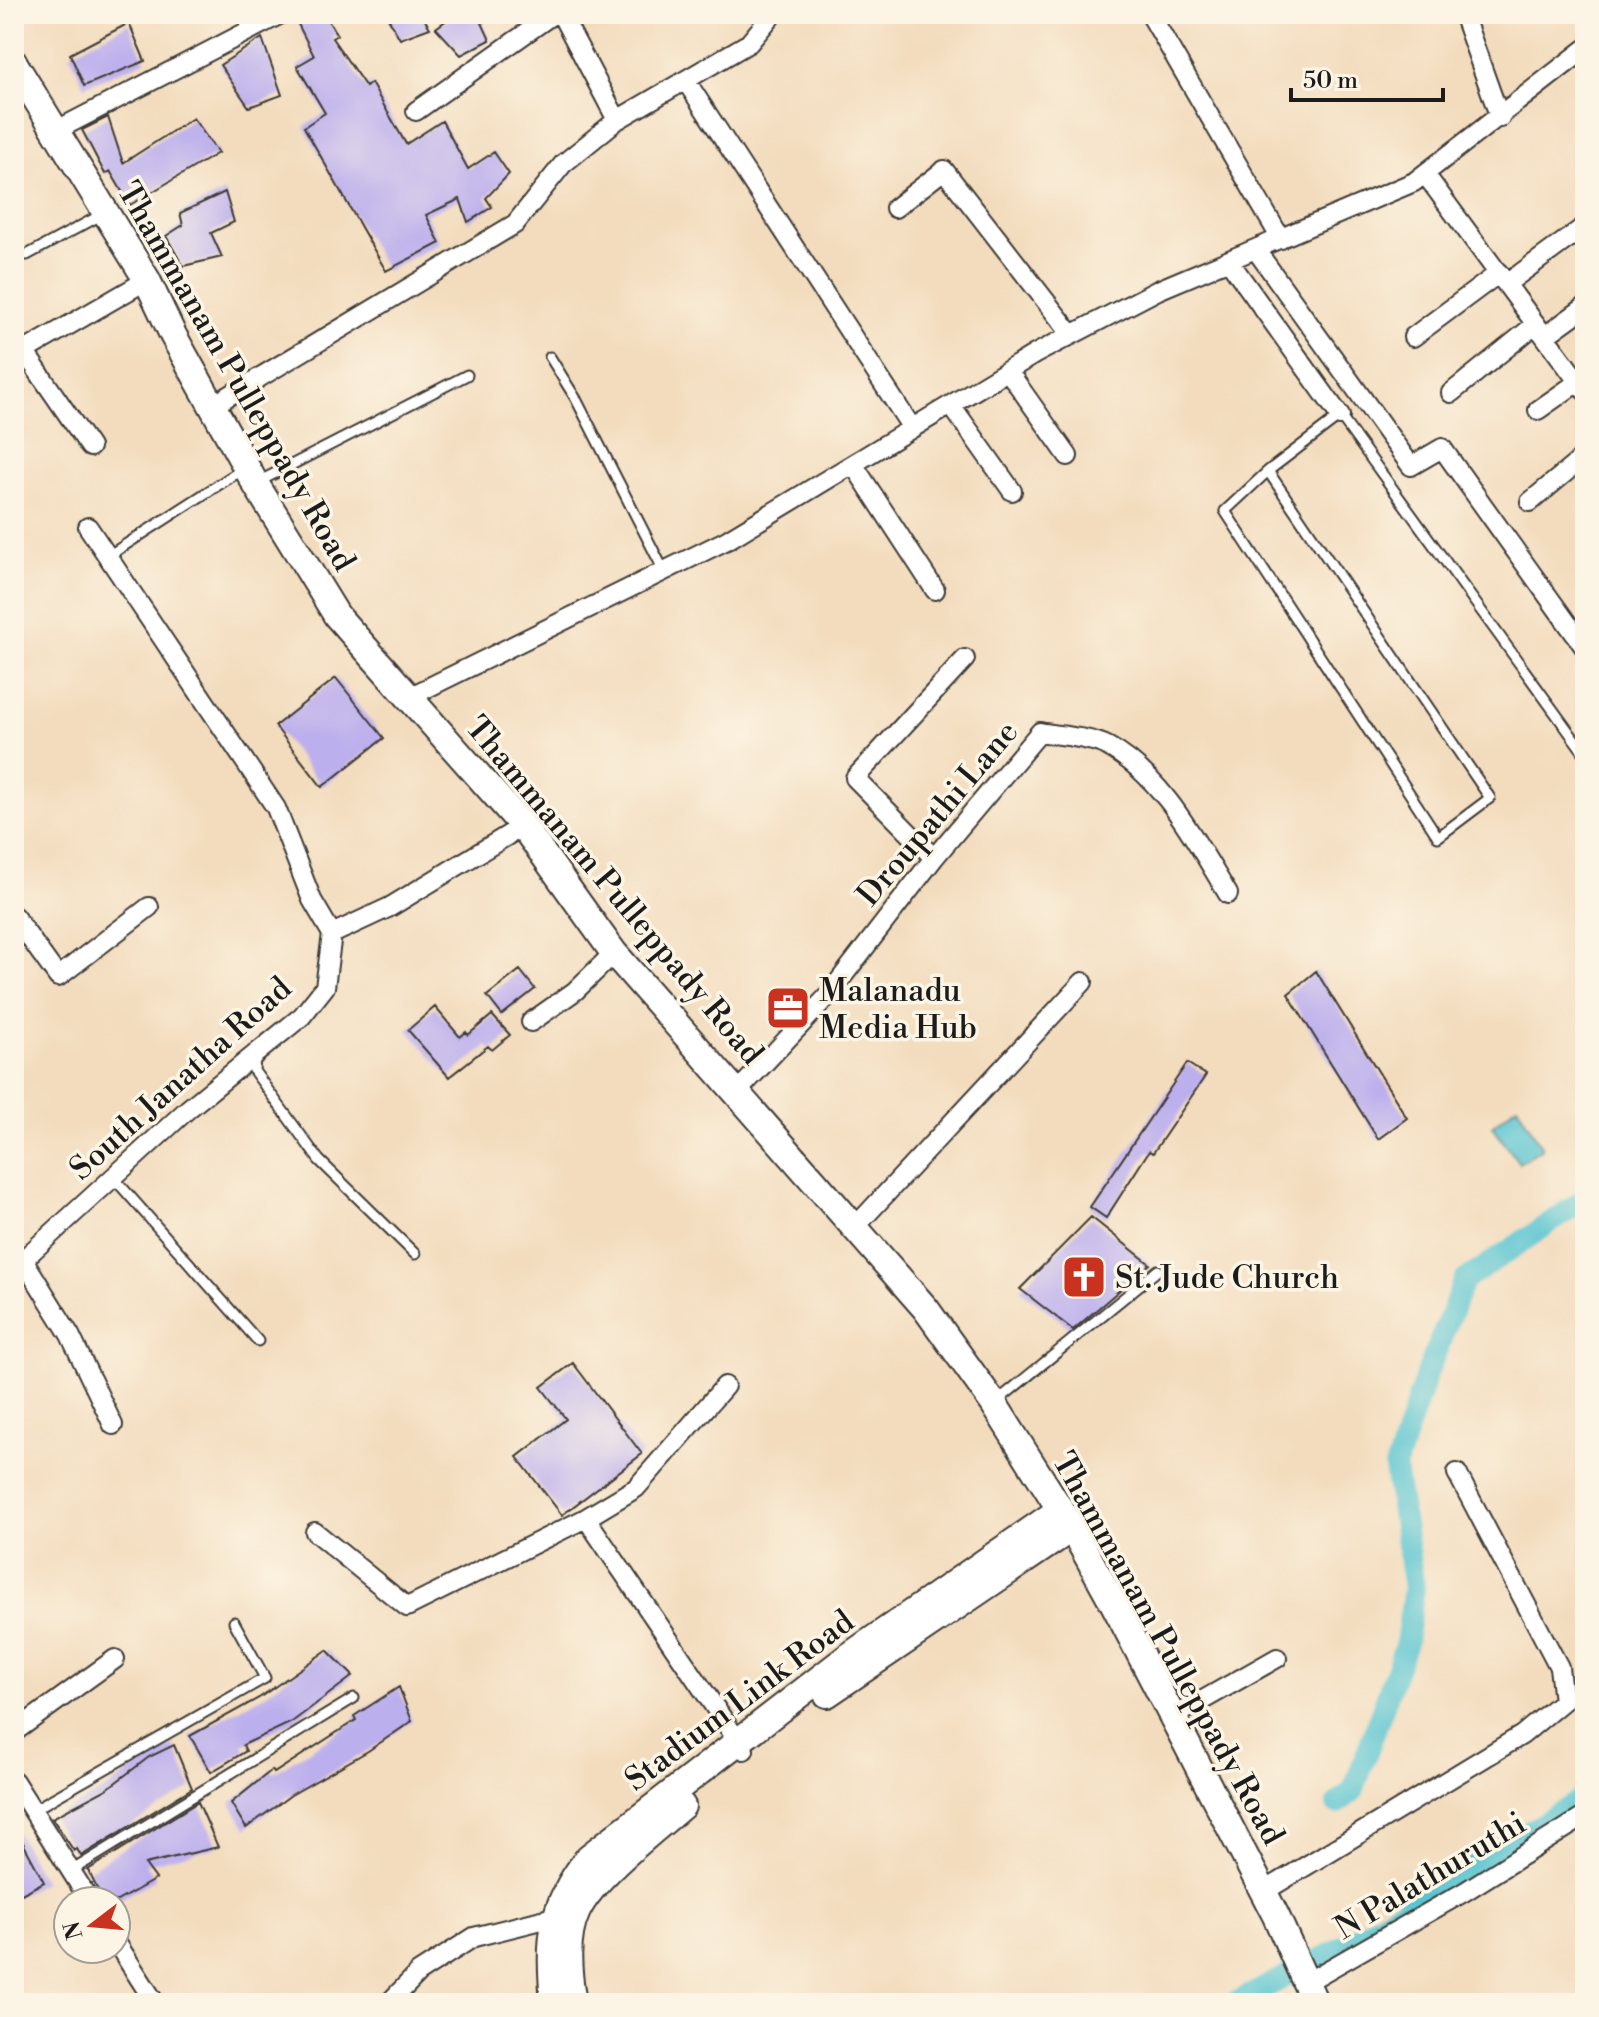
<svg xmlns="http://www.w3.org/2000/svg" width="1599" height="2017" font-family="'Libre Bodoni',serif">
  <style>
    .water { fill: #58c4d1; stroke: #3a7076; stroke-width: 2 }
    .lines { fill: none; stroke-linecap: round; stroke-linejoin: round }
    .canal { stroke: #58c4d1; stroke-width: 22 }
    .building { fill: #bcafed }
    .lane-casing { stroke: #3c3934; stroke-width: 13 }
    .street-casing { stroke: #3c3934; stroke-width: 22 }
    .secondary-casing { stroke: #3c3934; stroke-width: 30 }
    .lane { stroke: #fff; stroke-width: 9 }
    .street { stroke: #fff; stroke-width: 18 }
    .secondary { stroke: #fff; stroke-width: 26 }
    .labels { text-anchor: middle; stroke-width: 7; stroke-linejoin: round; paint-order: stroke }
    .street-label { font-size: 32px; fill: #1c1c1c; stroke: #fcf5e5 }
    .poi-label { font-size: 32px; fill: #1c1c1c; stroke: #fcf5e5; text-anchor: start }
  </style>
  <rect width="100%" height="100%" fill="#fcf5e5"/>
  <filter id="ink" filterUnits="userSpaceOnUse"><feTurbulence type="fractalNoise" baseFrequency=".0125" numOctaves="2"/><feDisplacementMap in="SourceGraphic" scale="16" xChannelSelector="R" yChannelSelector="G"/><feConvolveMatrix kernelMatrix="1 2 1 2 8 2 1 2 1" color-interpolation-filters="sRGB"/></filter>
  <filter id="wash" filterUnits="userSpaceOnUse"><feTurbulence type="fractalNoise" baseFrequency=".006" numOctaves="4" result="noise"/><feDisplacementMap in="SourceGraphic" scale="32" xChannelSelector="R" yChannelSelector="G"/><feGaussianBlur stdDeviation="1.8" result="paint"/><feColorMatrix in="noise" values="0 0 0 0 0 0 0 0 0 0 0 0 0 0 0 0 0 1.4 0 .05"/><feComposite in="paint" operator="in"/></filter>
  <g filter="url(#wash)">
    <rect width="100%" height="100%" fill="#f3dcbd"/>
    <path class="water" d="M1517,1105L1542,1148L1519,1163L1492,1126Z"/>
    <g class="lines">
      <path class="canal" d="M1337,1804L1353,1791L1406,1643L1414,1588L1395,1468L1426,1376L1464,1281L1585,1199
        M1235,2003L1332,1953L1585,1797"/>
    </g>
    <g id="blocks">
      <path class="building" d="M293,14H324L337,35L332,38L366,87L371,83L406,144L442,121L468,169L494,152L509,174L486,198L492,207L468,222L460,199L426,215L440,243L386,271L304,127L325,113L297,66L314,56Z
        M386,14H421L430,28L400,39Z
        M455,14H478L490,40L461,55L436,28Z
        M129,23L145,61L84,86L70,54Z
        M262,38L282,95L249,107L220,65Z
        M108,117L123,163L193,118L218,153L130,205L110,171L105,174L82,130Z
        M225,192L234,222L211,233L222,257L183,266L166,236L183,225L180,213Z
        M336,678L384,738L322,787L275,726Z
        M520,970L535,989L502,1015L487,996Z
        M1316,971L1407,1118L1378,1139L1288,994Z
        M435,1007L460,1037L466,1032L468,1035L492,1015L510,1035L492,1050L488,1046L449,1077L408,1030Z
        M1187,1063L1206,1075L1153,1153L1149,1151L1106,1218L1090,1207Z
        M1091,1217L1150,1264L1073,1330L1020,1289Z
        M573,1363L642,1454L562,1515L517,1457L566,1419L541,1387Z
        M327,1650L353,1676L292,1722L243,1745L246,1751L211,1772L190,1736L259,1698Z
        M399,1687L412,1721L368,1751L291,1795L246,1828L231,1803L272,1770L274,1773L356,1720L354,1716Z
        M174,1745L192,1788L81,1856L77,1849L74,1851L52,1818L107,1789L149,1757Z
        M198,1802L218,1847L145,1864L156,1879L117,1901H103L88,1870Z
        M14,1826L44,1882L14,1898Z"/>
    </g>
  </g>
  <g filter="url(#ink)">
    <use href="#blocks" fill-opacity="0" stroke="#3c3934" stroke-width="2"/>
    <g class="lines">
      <g class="lane-casing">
        <path id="lane" d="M27,255L103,214
          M550,357L576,399L664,571
          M1268,471L1490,798L1438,837L1225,511L1268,471L1340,416L1585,754
          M258,482L467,375
          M108,556L243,469
          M255,1056L254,1071L319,1160L415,1254
          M113,1177L258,1341
          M996,1402L1158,1270
          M33,1810L265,1678L234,1622
          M71,1871L354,1698"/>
      </g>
      <g class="street-casing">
        <path id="street" d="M1150,14L1281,239
          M1463,14L1500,118
          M686,81L912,428
          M416,111L553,14
          M617,120L749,43L773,14
          M55,131L281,14
          M1425,174L1585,391
          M895,208L944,170L1072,335
          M1256,250L1411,466L1442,448L1585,648
          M1229,261L1340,416
          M1506,284L1585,226
          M1545,336L1585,307
          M1413,337L1499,273
          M24,351L90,447
          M14,357L147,280
          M1008,371L1068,456
          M1451,393L1536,324
          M951,405L1012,491
          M212,406L515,224L563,164L617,120L561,14
          M1538,410L1578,382
          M853,464L935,590
          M1530,502L1585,456
          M88,527L276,808L312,900L332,934
          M407,698L727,540L1035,354L1158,290L1414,182L1585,49
          M934,858L855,778L965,659
          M14,916L58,977L149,907
          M531,1022L575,991L614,953
          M738,1091L826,998L934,858L1040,732C1060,736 1089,737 1107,746C1163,776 1196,842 1228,894
          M855,1227L1083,982
          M23,1259L70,1335L113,1425
          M14,1268L188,1109L302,1016L325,987L332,934L390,907L523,826
          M586,1518L636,1488L725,1386
          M315,1532L407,1607L586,1518L744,1750
          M1173,1717L1277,1658
          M14,1732L115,1659
          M14,1781L90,1901
          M1263,1892L1522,1735L1563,1701L1559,1667L1457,1473
          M116,1942L155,2003
          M1305,1983L1464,1892L1585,1816
          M389,2003L418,1973L474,1937L554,1917"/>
      </g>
      <g class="secondary-casing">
        <path id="secondary" d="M14,63L147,280L173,335L255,483L337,616L523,826L614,953L926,1309L994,1404L1072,1528L1114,1604L1276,1916L1315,2003
          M827,1694L1072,1528
          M554,2003C549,1941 549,1907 589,1857L845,1659L1060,1510
          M573,2003C568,1974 564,1938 577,1911C594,1876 652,1832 682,1806"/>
      </g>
      <use href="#lane" class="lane"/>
      <use href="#street" class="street"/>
      <use href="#secondary" class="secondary"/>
    </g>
  </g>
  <defs>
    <g id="office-square" transform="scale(2.3)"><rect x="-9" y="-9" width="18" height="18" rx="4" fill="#c8321e" stroke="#fcf5e5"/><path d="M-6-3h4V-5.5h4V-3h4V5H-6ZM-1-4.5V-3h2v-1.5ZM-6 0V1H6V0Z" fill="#fff"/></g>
    <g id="church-square" transform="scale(2.3)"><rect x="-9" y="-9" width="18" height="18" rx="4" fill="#c8321e" stroke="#fcf5e5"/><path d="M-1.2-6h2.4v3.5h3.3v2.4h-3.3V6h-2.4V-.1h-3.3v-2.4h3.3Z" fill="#fff"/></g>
  </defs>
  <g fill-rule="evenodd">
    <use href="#office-square" x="788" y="1008"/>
    <use href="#church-square" x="1084" y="1277"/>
  </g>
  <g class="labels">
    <g class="street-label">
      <text transform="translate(237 376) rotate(60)" y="11">Thammanam Pulleppady Road</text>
      <text transform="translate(937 813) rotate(-50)" y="11">Droupathi Lane</text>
      <text transform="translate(615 890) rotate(50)" y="11">Thammanam Pulleppady Road</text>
      <text transform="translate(180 1078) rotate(-42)" y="11">South Janatha Road</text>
      <text transform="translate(1169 1648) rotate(61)" y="11">Thammanam Pulleppady Road</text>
      <text transform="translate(739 1700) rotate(-37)" y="11">Stadium Link Road</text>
      <text transform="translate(1430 1875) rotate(-31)" y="11">N Palathuruthi</text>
    </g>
    <g class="poi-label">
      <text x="819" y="1001">Malanadu<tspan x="819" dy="37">Media Hub</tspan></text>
      <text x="1115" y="1288">St. Jude Church</text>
    </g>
  </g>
  <rect width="1599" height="2017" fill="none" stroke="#fcf5e5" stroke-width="48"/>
  <g transform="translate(92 1925) rotate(254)"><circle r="38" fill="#fcf5e5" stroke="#a29e95" stroke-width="2"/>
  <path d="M0-6L14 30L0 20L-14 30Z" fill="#c8321e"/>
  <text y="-12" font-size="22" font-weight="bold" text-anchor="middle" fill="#1c1c1c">N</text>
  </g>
  <path d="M1291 88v12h152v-12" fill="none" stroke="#1c1c1c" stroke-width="4"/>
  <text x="1303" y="88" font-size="24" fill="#1c1c1c" stroke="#fcf5e5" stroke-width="6" paint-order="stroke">50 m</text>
</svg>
